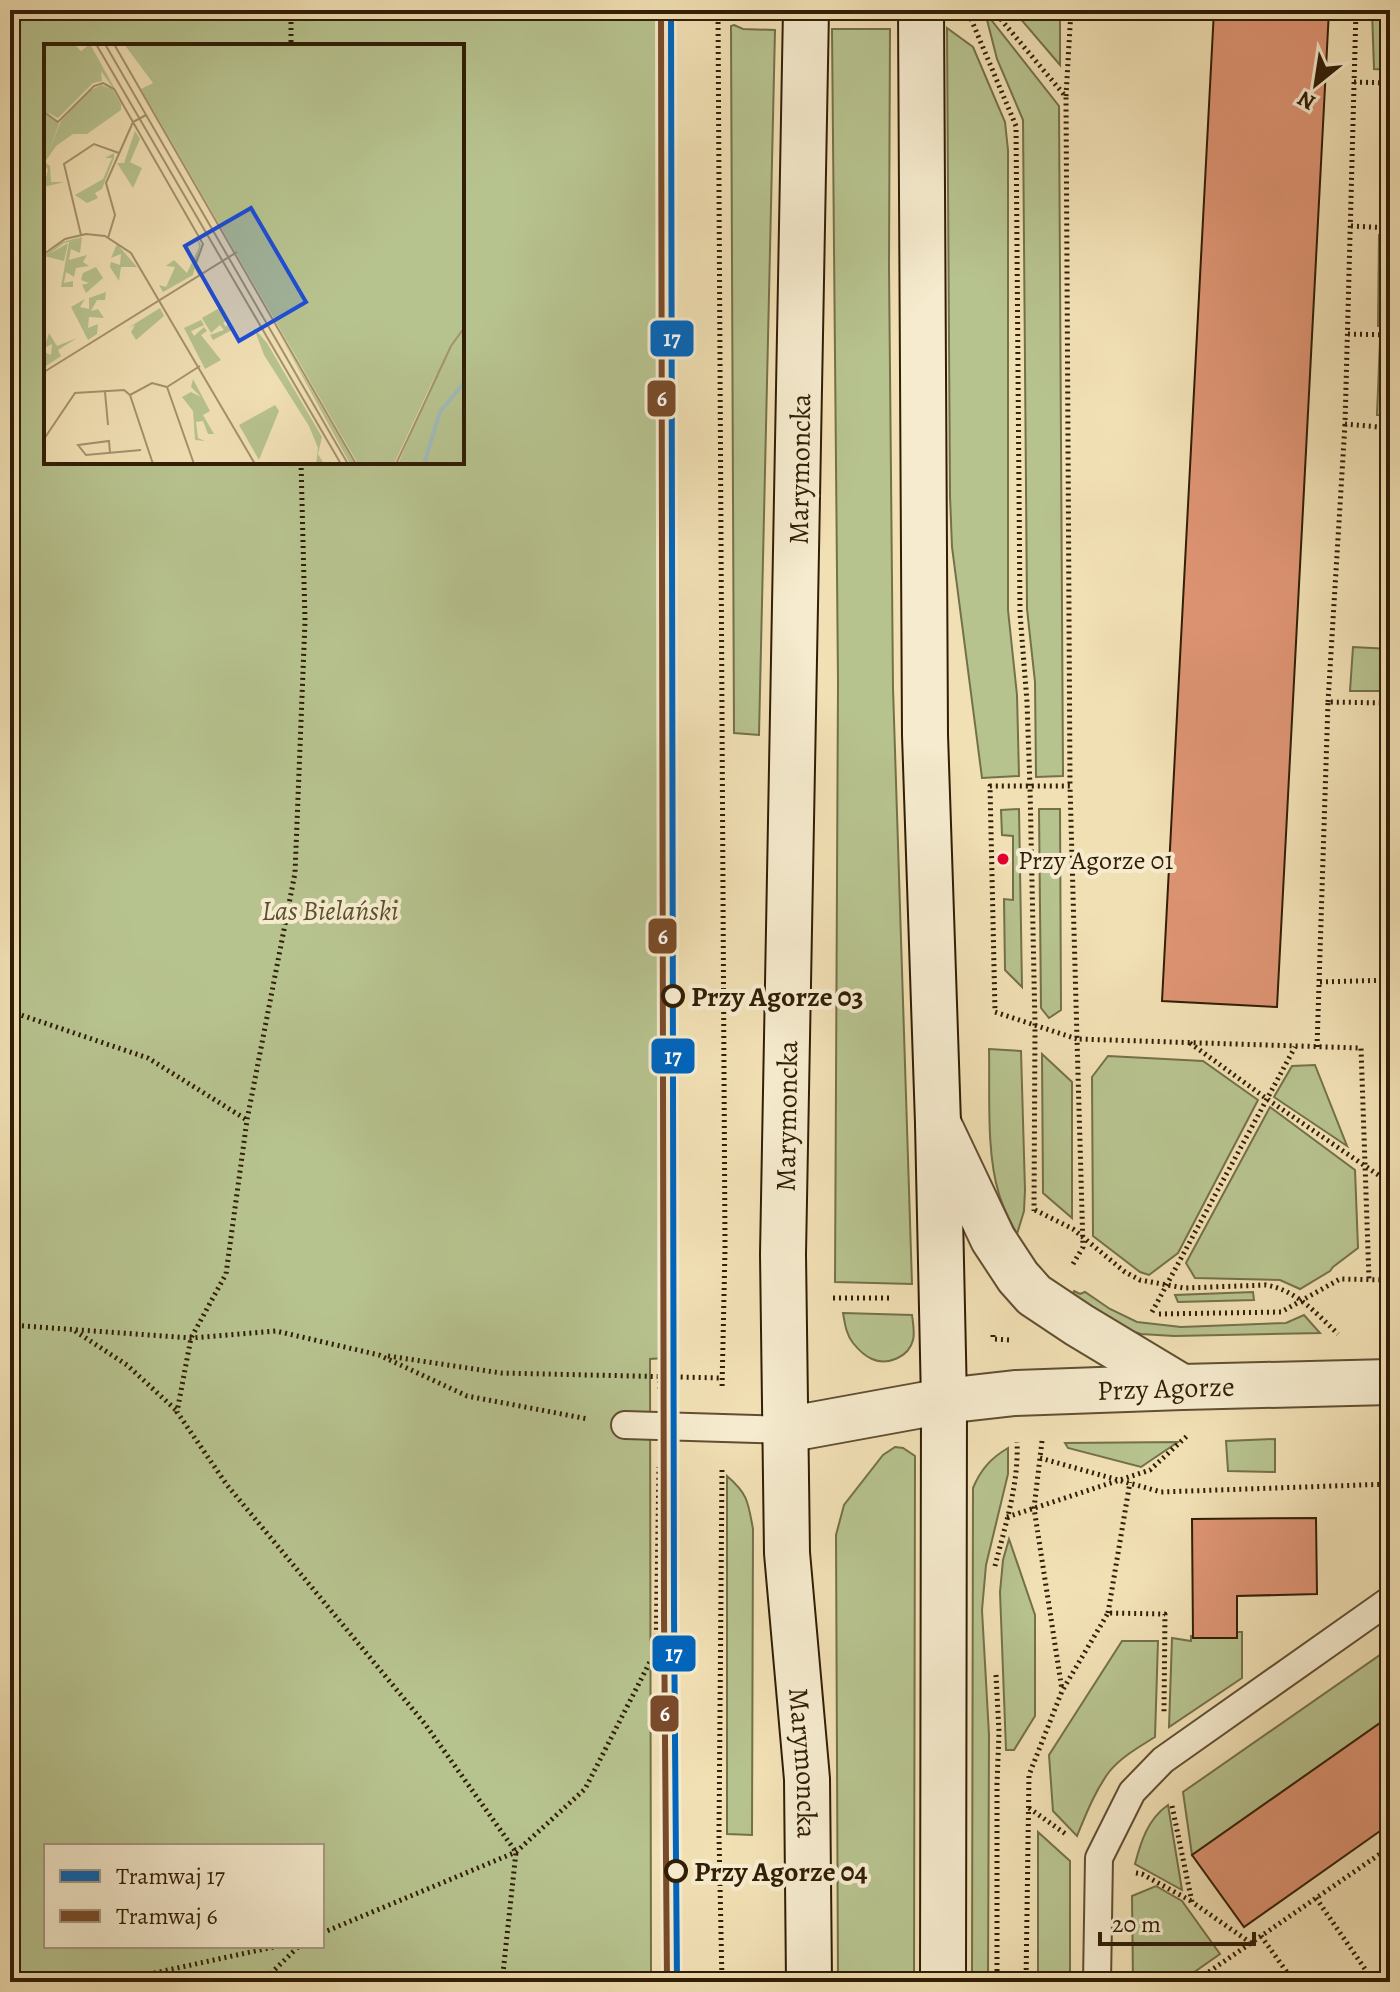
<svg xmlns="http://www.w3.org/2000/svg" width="1400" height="1992" font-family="Alegreya,serif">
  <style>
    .green { fill: #b7c38f; stroke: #74704a; stroke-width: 2; fill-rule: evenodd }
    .building { fill: #de9473; stroke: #311e06; stroke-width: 2 }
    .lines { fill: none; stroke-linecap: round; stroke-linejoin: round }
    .service-casing { stroke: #614e32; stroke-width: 30 }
    .tertiary-casing { stroke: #614e32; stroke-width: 48 }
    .secondary-casing { stroke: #311e06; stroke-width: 48 }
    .path { stroke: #311e06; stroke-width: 5; stroke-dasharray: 2 4; stroke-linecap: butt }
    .service { stroke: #f6ebce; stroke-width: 26 }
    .tertiary { stroke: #f6ebce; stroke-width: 44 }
    .secondary { stroke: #f6ebce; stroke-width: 44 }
    .tram-1-casing { stroke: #f6ebce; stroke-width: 12 }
    .tram-2-casing { stroke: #f6ebce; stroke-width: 12 }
    .tram-1 { stroke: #0065bd; stroke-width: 6 }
    .tram-2 { stroke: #7a4b2a; stroke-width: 6 }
    .bus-dot { fill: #e4002b; stroke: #f6ebce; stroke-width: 3 }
    .stop-dot { fill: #f6ebce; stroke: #311e06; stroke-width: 4 }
    .labels { text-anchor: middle; stroke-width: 8; stroke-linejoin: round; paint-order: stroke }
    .bus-label { font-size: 26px; fill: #311e06; stroke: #f6ebce; text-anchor: start }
    .street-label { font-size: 28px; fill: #311e06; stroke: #f6ebce }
    .park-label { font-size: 28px; font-style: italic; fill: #59502f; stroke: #f6ebce }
    .stop-label { font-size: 28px; font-weight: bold; fill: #311e06; stroke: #f6ebce; text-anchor: start }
    .inset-river { fill: none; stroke: #a0bab9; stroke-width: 4 }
    .inset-road { fill: none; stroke: #a4926e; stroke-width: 2 }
    .view { fill: #1d4ed8; fill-opacity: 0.15; stroke: #1d4ed8; stroke-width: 4 }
    .inset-edge { fill: none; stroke: #311e06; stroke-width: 4 }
    .line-badge { stroke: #f6ebce; stroke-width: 3 }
    .badge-label { font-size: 22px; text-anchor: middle; font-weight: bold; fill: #fff }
  </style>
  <rect width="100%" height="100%" fill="#f1e0b4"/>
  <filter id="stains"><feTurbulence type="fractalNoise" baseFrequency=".0025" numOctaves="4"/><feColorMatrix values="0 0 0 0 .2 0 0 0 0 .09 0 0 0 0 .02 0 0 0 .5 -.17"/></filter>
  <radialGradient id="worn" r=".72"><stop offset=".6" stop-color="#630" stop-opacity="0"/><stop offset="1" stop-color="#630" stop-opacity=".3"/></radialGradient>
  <path class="green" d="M10,10H660L664,1358L650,1359L651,1982H10ZM46,46H462V462H46ZM46,1846H322V1946H46Z
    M1013,10H1060V65Z
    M1372,10H1390V70L1374,69Z
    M985,12L1059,106L1063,776L1036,777L1035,682L1027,609L1023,120L997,59Z
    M734,25L743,29L775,30L759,735L734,733L731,26Z
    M947,28L973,47L1005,122L1008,150V610L1017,695L1019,776L982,778L952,547L950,496Z
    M832,29H890L889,266L893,688L912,1284L835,1282L838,682Z
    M1379,235L1390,236V326H1378Z
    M1380,340H1390V415H1377Z
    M1386,440L1390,441V535H1380Z
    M1353,647L1390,649V691H1350Z
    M1019,809L1022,987L1005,970L1004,899L1013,900V836L1002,835L1001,810Z
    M1039,809H1060L1061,1010L1049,1018L1041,1008Z
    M989,1049L1021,1051L1025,1190L1024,1211L1017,1234C1010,1221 1003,1208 999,1194C986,1153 990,1093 989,1049Z
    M1042,1054L1072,1082V1218L1043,1193Z
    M1108,1056L1203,1061L1258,1100L1178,1253L1149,1275L1140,1272L1093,1236L1092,1077Z
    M1315,1065L1347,1146L1274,1097L1292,1066Z
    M1270,1107L1355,1170L1358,1248L1333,1267L1330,1271L1300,1289L1280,1280L1195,1278L1186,1263Z
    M1074,1291L1080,1294L1085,1292L1110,1309L1137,1322L1181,1327L1286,1323L1304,1315L1320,1333L1174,1336L1141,1334L1116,1326L1069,1301Z
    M1253,1292L1254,1300L1178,1302L1175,1295Z
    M843,1313L912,1315C913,1323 915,1333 913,1340C909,1357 887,1366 872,1359C865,1356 857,1348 853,1343C846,1334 845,1324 843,1313Z
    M1275,1439V1472L1228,1471L1226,1441Z
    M1178,1442L1141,1467L1068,1448L1065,1443Z
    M895,1447L903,1448L915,1456L914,1982H838L836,1535L844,1505L883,1455Z
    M1008,1448V1474L986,1565L982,1610L989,1735L988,1982H972L973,1488C981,1469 991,1458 1008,1448Z
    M727,1476C748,1494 748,1502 753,1529L752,1835L727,1834Z
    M1009,1539L1035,1615V1716L1014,1750H1006L1000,1592L1003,1560Z
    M1236,1632H1242V1678L1169,1727L1172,1638L1191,1641V1636L1235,1637Z
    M1122,1641H1158L1155,1737C1139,1747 1121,1757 1109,1772C1095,1791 1086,1814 1077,1836L1053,1811L1049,1755Z
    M1390,1648V1716L1192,1855L1183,1792Z
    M1168,1805L1182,1890L1135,1864C1141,1841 1148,1819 1168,1805Z
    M1038,1832L1070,1861V1982H1038Z
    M1156,1886L1182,1901L1220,1954L1180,1982H1133L1132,1896Z"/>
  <path class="building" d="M1214,10H1329L1277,1007L1162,1001Z
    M1316,1518L1317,1594L1237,1596V1638H1193L1192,1519Z
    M1390,1716V1824L1244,1927L1192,1855Z"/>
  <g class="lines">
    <g class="service-casing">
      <path id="service" d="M625,1425L785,1430
        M1097,1982L1099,1858L1132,1792L1163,1760L1390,1600"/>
    </g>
    <g class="tertiary-casing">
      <g id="tertiary">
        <path d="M938,1123L993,1239L1018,1277L1034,1295L1079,1325L1182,1387"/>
        <path id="s1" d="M785,1430L944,1401L1015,1393L1182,1387L1390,1382"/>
      </g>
    </g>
    <g class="secondary-casing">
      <g id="secondary">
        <path id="s2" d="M806,10L783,1254L787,1553L807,1779L809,1982"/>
        <path d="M921,10L925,735L938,1123L944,1401L943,1982"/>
      </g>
    </g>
    <path class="path" d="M291,10V46
      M718,10L725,1248L722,1389
      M740,10L743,12L757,14
      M993,10L1066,97L1070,786
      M1356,10L1345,424L1390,428
      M971,19L1016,126L1020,613L1027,702L1030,787L1035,1025L1034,1211
      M1354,82L1390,83
      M1066,96L1071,10
      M1351,226L1390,228
      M1348,334L1390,335
      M301,462L305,621L295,873L247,1120L226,1274L191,1338L177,1412L227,1485L425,1724L516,1852L502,1982
      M1328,702L1345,424
      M1320,982L1390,980
      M10,1013L18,1014L148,1058L247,1120
      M1190,1043L1267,1099L1390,1183
      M1317,1047L1328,702L1390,703
      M1035,1210L1073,1229L1125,1272L1140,1280L1184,1288L1266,1285C1296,1290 1316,1313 1338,1334
      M1073,1264L1083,1247L1077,1039L995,1012L990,786H1070L1077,1039L1361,1048L1369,1280
      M833,1298H893
      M1152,1312L1295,1047
      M1159,1314L1281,1312L1340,1279L1390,1280
      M10,1325L191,1338L276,1331L379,1355L467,1396L588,1419
      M75,1331L127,1365L177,1411
      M993,1335V1339L1011,1340
      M388,1356L501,1373L722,1378
      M660,1389V1377
      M1042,1441L1034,1508L1062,1690
      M1040,1458L1161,1492L1390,1484
      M1007,1517L1150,1470L1188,1435
      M995,1566C1005,1526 1019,1484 1017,1442
      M1108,1613L1130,1482
      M996,1675L999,1732L997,1784V1982
      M1172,1806L1192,1902L1251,1943L1390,1847
      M1029,1808L1067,1835
      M1136,1873L1142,1874L1191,1901
      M1316,1898L1374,1982
      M322,1933L516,1852L585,1789L656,1650L659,1467
      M1261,1936L1294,1982
      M113,1982L278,1946
      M262,1982L299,1946
      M722,1982L719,1835L722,1467
      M1026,1982L1029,1775L1062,1691L1108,1613L1165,1614L1164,1712
      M1194,1982L1251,1943"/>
    <use href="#service" class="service"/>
    <use href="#tertiary" class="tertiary"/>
    <use href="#secondary" class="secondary"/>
    <g class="tram-1-casing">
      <path id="tram-1" d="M671,10L674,1616L677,1982"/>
    </g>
    <g class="tram-2-casing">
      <path id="tram-2" d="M661,10L664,1616L667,1982"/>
    </g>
    <use href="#tram-1" class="tram-1"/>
    <use href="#tram-2" class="tram-2"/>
  </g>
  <circle class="bus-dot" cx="1003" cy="859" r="7"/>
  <g class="stop-dot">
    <circle cx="673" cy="996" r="10"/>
    <circle cx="676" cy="1871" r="10"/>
  </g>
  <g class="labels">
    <g class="bus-label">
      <text x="1018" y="869">Przy Agorze 01</text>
    </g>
    <g class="street-label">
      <text transform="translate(799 469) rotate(-89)" y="10">Marymoncka</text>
      <text transform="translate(786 1116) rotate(-89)" y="10">Marymoncka</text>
      <text dy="10" stroke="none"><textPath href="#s1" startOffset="384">Przy Agorze</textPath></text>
      <text dy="10" stroke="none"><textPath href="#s2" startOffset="1754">Marymoncka</textPath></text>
    </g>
    <g class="park-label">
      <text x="330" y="920">Las Bielański</text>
    </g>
    <g class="stop-label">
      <text x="691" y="1006">Przy Agorze 03</text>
      <text x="694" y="1881">Przy Agorze 04</text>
    </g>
  </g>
  <g transform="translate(44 44)">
    <rect width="420" height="420" fill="#f1e0b4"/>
    <path d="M0,0H30L37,7L46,0L76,54L57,27L58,37L49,39L14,74L3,68L15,80L4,109L17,77L45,47L57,41L68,45L77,60V66L43,90H29L12,102L1,118L6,122L7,138H20L0,143L4,125L0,123ZM80,0H420V420H354L393,328L350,420H314L110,67L97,45L109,39ZM91,87L96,95L86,118L98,124L89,144L73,119H80ZM70,109V114L58,145L51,149L54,154L43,159L31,151L59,135L68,114H61ZM38,193L36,209L27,205L25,216L43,211L39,218L45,222L32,224L30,233L22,228L20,239L29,237V243H17L25,198L37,195L20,199L5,210L24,199L20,217L0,212L18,198ZM153,194L157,201L149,231L119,248L115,241L122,243L131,223L122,222L130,216L143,229L155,203ZM73,200L93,223H77L75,237L66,223L67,218L76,221L77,210L67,214ZM52,223L59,234L42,249L38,241L45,239L37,236L39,229ZM62,248L61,256H53L47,267L54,265L60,274L45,273L44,284L54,280L53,290L44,296L27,263L41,255L36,263L45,265V254ZM179,262L176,267L184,275L179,279L182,283L185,276L190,285L169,296L166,291L180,286L176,281L167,289L158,274ZM116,264L120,272L92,296L87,288L91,281L84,284ZM157,276L160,281L147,287L150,292L160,283L163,287L157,291L177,316L161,325L140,284ZM210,284L223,299L278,393L274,410L280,420H272L274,404L265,382L220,311ZM5,289L13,302L33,294L14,306L17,312L2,322L0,308L7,311L8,300L0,304ZM237,293L311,420H306ZM149,335L166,367L159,371L170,390H164L159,377L152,378L154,394L161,397L151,396L149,367L138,353L147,348L157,353L147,343ZM231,361L235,367L215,416L195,381Z" fill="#b7c38f"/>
    <path class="inset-river" d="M380,420L396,368L420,339"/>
    <path class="inset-road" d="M52,0L297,420M61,0L304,420M70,0L312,420M0,68L14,78L50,42L59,39L70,45L159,200L151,222L156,232M37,191L20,120L50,100L75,109M64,194L71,171L62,139L89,78L102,71M0,210L21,195L42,190L61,192L87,209L211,420M0,328L193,208M123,343L150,420M123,343L156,322M61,348L64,381M86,351L109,420M0,395L31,349L80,346L86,351L108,339L123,343M66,409L65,397L34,401L42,411L97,406M352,420L407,302L420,284"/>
    <path class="view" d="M207,164L262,258L195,297L141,202Z"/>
    <rect width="420" height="420" class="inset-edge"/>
  </g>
  <g class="line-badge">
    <rect x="649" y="319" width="46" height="39" rx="8" fill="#0065bd"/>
    <rect x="646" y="379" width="31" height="39" rx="8" fill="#7a4b2a"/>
    <rect x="647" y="917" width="31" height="38" rx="8" fill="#7a4b2a"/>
    <rect x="650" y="1037" width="46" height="38" rx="8" fill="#0065bd"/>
    <rect x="651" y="1634" width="46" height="39" rx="8" fill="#0065bd"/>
    <rect x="649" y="1694" width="31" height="39" rx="8" fill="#7a4b2a"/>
  </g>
  <g class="badge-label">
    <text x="672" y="346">17</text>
    <text x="662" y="406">6</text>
    <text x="663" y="944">6</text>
    <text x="673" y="1064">17</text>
    <text x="674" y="1661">17</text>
    <text x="665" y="1721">6</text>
  </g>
  <rect width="1400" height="1992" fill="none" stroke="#f1e0b4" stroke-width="40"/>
  <rect x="12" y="12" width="1376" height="1968" fill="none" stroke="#311e06" stroke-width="4"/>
  <rect x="20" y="20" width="1360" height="1952" fill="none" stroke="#311e06" stroke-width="2"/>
  <rect x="44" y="1844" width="280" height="104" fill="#f6ebce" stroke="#a7997e" stroke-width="2"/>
  <rect x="60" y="1870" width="40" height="12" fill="#0065bd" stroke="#a7997e" stroke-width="2"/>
  <text x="116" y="1884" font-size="24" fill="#311e06">Tramwaj 17</text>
  <rect x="60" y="1910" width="40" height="12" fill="#7a4b2a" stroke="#a7997e" stroke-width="2"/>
  <text x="116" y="1924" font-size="24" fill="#311e06">Tramwaj 6</text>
  <g transform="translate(1316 84) rotate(210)" stroke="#f6ebce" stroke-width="6" paint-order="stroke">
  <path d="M0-6L14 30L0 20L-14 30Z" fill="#311e06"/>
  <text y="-12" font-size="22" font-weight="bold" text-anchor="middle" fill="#311e06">N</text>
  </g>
  <path d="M1100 1932v12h154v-12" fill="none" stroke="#311e06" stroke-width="4"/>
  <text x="1112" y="1932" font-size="24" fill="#311e06" stroke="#f6ebce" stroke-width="6" paint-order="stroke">20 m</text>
  <rect width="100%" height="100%" filter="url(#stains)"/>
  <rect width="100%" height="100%" fill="url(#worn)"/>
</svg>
